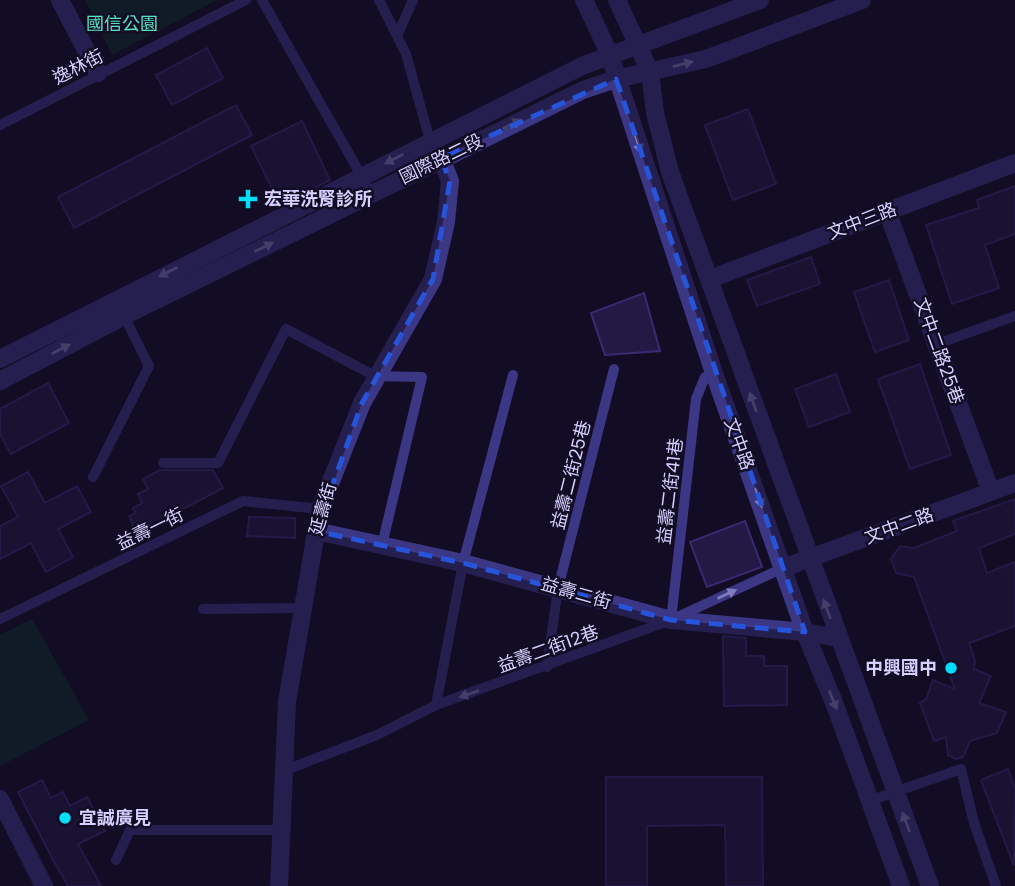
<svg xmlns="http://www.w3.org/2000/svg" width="1015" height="886" font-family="Poppins,'Noto Sans TC',sans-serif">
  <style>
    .green { fill: #102e2d }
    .building { fill: #221945; stroke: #392a72; stroke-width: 2 }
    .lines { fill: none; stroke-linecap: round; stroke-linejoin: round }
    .service { stroke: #3b3784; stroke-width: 10 }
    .minor { stroke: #3b3784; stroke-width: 18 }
    .tertiary { stroke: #3b3784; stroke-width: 18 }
    .oneway { fill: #817cbb }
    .marked { fill: none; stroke: #2654da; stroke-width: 5; stroke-dasharray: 14 9; stroke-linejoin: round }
    .poi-dot { fill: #00defb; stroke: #120d24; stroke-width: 2.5 }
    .labels { text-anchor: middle; stroke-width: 5; stroke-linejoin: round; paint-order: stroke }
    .park-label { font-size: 18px; fill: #58e3c2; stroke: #120d24 }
    .street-label { font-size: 18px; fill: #d6d0ff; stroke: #120d24 }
    .poi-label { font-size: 18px; font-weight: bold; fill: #d6d0ff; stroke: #120d24; text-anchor: start }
  </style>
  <rect width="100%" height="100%" fill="#120d24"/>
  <path class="green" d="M85,0H217L112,55Z
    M32,619L89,720L0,766V635Z"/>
  <path class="building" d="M207,48L223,78L172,105L156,75Z
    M236,105L252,135L74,228L58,197Z
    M748,109L776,184L733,200L705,125Z
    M302,121L330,180L280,205L251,146Z
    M1015,186V234L985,245L999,288L952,304L926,225L979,208L977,200Z
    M811,257L820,284L757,306L747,280Z
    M889,280L909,340L875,352L854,292Z
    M644,293L660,351L605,355L591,313Z
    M920,364L951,455L910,469L878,379Z
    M836,374L850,412L809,427L795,389Z
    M48,383L69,423L11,454L0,434V409Z
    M160,470H213L223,488L137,533L129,516L136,513L133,508L142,503L138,494L148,489L143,479Z
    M28,472L45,503L77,486L91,512L58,529L73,557L46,572L31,543L0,559V526L18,517L1,486Z
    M1015,499V534L979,548L987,573L1015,562V626L969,643L975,660L974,669L991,676L979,703L1006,712L997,733L970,741L963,757L956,759L948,755L946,737L934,741L920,703L926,699L933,680L955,689L914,577L896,573L891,559L900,546L914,548L957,531L953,521Z
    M249,517L295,518V538L247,536Z
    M745,521L762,567L707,587L690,542Z
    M723,636L746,638V656H764V666H787V705L724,706Z
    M1008,769L1015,789L1014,866L981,780Z
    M606,777H762L763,886H726L725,825L647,826V886H606Z
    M42,780L51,798L63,792L70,806L87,797L105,831L78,844L101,886H68L52,858L18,792Z"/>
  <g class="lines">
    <path class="service" d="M262,0L371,193
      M379,0L406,54L430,141L441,158
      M397,36L413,0
      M0,125L246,0
      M937,344L1015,316
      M163,463H218L286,329L375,376L422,377L382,545
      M93,477L149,366L124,316
      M203,609L302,608
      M0,619L243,501L320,509
      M671,620L696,399L705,377L714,373
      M547,667L558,588L614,369
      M436,705L463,563L513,375
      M283,771L377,735L436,705L671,620L783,568
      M869,801L961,769L974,823L996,886
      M116,860L130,830H280"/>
    <path class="minor" d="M60,0L98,73
      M887,211L991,492
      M710,279L1015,163
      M316,531L463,563L671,620L805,632L838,638
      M783,568L1015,483
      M0,799L44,886
      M279,886L287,702L320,509L362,403L433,279L446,222L450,181L441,158"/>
    <path class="tertiary" d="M584,0L609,53L714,373L805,632L835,705L901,886
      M617,0L650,72L655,113L670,172L930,886
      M0,359L582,66L760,0
      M0,381L124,316L583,90L616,79L706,59L862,0"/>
  </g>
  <defs><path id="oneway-solid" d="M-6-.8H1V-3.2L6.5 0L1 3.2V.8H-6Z" transform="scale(1.75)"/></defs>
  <g class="oneway">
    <use href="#oneway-solid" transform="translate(683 64) rotate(-14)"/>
    <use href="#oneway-solid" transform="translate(512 124) rotate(-26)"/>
    <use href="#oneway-solid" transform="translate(638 143) rotate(72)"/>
    <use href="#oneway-solid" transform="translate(394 159) rotate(153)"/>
    <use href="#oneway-solid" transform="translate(264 247) rotate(-26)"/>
    <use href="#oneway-solid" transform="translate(168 272) rotate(153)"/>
    <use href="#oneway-solid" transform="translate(61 349) rotate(-28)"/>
    <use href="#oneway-solid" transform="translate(753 402) rotate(-110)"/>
    <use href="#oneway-solid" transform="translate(759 498) rotate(71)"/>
    <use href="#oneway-solid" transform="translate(727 594) rotate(-25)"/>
    <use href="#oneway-solid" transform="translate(827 609) rotate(-110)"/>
    <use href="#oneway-solid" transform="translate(469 694) rotate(161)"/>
    <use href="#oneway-solid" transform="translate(833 700) rotate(68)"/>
    <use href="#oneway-solid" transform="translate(906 822) rotate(-110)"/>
  </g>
  <path d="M0 0H1015V886H0ZM616,79L805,632L671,620L463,563L316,531L362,403L433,279L450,181L441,158Z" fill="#120d24" fill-opacity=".55" fill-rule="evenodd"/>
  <path class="marked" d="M616,79L805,632L671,620L463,563L316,531L362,403L433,279L450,181L441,158Z"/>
  <g class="poi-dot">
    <path d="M244.5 188.5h7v7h7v7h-7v7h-7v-7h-7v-7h7z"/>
    <circle cx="951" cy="668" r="7"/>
    <circle cx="65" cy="818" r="7"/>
  </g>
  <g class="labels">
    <g class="park-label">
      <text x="122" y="30">國信公園</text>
    </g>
    <g class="street-label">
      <text transform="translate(78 67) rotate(-27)" y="6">逸林街</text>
      <text transform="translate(441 159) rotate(-26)" y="6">國際路二段</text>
      <text transform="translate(862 221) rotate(-21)" y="6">文中三路</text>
      <text transform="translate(939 351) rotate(70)" y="6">文中二路25巷</text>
      <text transform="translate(739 444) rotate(70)" y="6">文中路</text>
      <text transform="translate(571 475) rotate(-76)" y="6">益壽二街25巷</text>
      <text transform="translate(670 491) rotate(-83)" y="6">益壽二街41巷</text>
      <text transform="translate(323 509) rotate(-74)" y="6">延壽街</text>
      <text transform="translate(899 526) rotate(-20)" y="6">文中二路</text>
      <text transform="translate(150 529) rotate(-26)" y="6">益壽一街</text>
      <text transform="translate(576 593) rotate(16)" y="6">益壽二街</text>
      <text transform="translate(548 649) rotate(-20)" y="6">益壽二街12巷</text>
    </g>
    <g class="poi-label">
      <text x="264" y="205">宏華洗腎診所</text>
      <text x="937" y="674" text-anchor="end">中興國中</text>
      <text x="79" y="824">宜誠廣見</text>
    </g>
  </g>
</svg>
